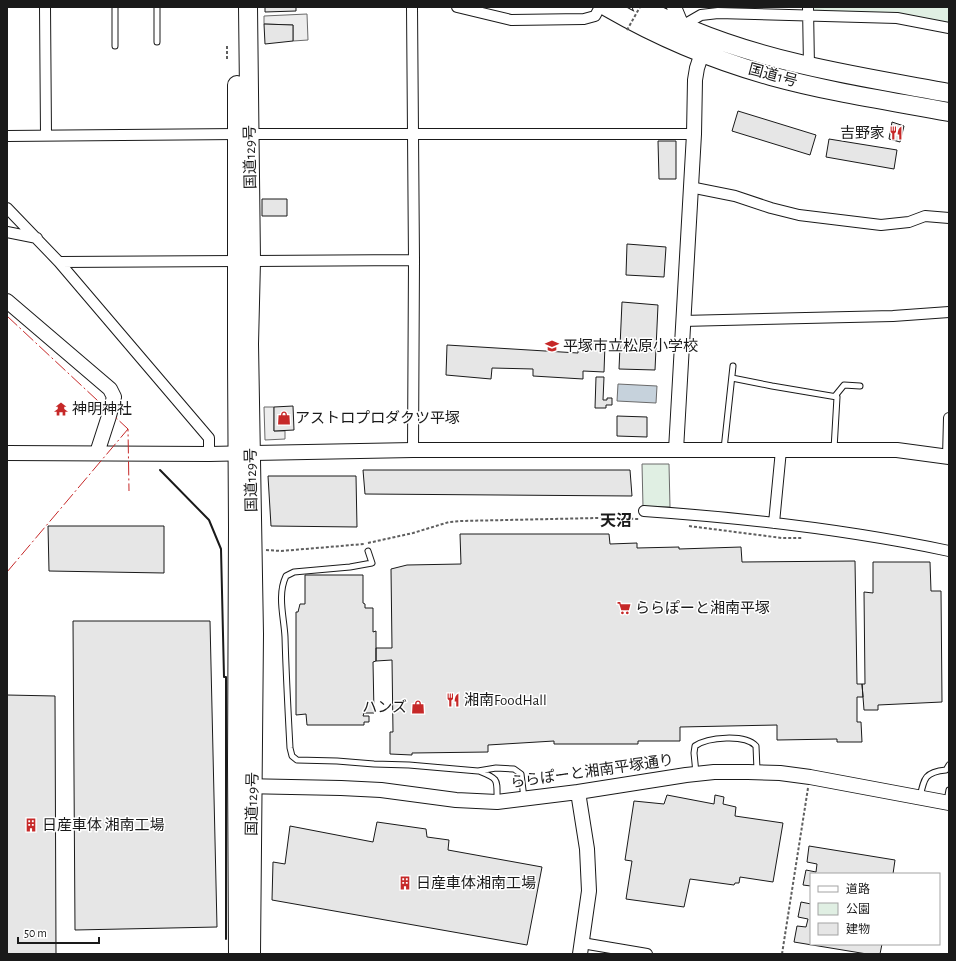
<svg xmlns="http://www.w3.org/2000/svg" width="956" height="961" font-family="'Alegreya Sans','Noto Sans JP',sans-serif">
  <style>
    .green { fill: #e0efe3; stroke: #6a6a6a }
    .parking { fill: #ededed; stroke: #6a6a6a }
    .water { fill: #c6d2dc; stroke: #6a6a6a }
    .building { fill: #e6e6e6; stroke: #1a1a1a }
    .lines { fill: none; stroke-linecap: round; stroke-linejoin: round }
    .lane-casing { stroke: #1a1a1a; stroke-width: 7 }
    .street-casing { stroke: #1a1a1a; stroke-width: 12 }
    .secondary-casing { stroke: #1a1a1a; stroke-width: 16 }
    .highway-casing { stroke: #1a1a1a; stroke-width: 20 }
    .path { stroke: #5f5f5f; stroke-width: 2; stroke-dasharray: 3 2; stroke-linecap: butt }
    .lane { stroke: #fff; stroke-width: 5 }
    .street { stroke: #fff; stroke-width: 10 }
    .secondary { stroke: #fff; stroke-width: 14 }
    .highway { stroke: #fff; stroke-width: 18 }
    .path-bridge { stroke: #5f5f5f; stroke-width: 2; stroke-dasharray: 3 2; stroke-linecap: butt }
    .wall { stroke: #1a1a1a; stroke-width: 2 }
    .power { stroke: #c62828; stroke-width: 1; stroke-dasharray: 14 3 2 3; stroke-linecap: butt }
    .labels { text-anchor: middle; stroke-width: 3; stroke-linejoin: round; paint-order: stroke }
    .street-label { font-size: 15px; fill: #1a1a1a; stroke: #fff }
    .poi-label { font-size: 15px; fill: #1a1a1a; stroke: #fff; text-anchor: start }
    .neighbourhood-label { font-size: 16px; font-weight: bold; fill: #1a1a1a; stroke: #fff }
  </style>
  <rect width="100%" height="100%" fill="#fff"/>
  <path class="green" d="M808,7H949V27L808,16Z
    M642,464H669L670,507H643Z"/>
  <path class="parking" d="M307,14L308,40L293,41V25L264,24V16Z
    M264,407H274V431H285V439L265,440Z"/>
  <path class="water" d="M618,384L657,386L656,403L617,401Z"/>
  <path class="building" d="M265,7H296V11L265,12Z
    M264,24L293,25V41L265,44Z
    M738,111L816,135L810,155L732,131Z
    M892,122L904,126L900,142L889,139Z
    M829,139L897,150L894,169L826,157Z
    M658,141H676V179H659Z
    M262,199H287V216H262Z
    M627,244L666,247L664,277L626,275Z
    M622,302L658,305L655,370L619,369Z
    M578,341L605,344L604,372L583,371V379L533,376V369L492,368L491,379L446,375L447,345L578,353Z
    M596,377H604L603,400H607V398H612V405H606V408H595Z
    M293,406L294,430L274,431V407Z
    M617,416L647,417V437L617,436Z
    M363,470H630L632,496L365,494Z
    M268,476H356L357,527L271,526Z
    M48,526H164V573L49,571Z
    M460,534H609L610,544L637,543V548L679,547V549L741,547L742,562L855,561L857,684H862L863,697H857V722H861L862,742H837V739L777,740V725L680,727V741H638V744H554V741L488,745V752L412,753V755L390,754V732H393L392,660L376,661V648H392L391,569L407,565L461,564Z
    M873,562H930L931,591H941L942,702L878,705V710H864L862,684H865L864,592L873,593Z
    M305,575H363V603L365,604V608H373V632L376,631V661L373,662L374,713H364L363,716H369V722H364V725H307L306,714L296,715V612H298L300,604H305Z
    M73,621H210L217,927L75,930Z
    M7,695L55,696L56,954H7Z
    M667,795L714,804L715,795L724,797L723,804L736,807L735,816L783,823L773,882L740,877L739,883H735L734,885L690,879L684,907L626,899L632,861L625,860L634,801L664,804Z
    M377,822L426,829L427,837L449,840L448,850L542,867L527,945L272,900L273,862L285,864L290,826L373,842Z
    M809,846L895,860L893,874H811V886L803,885L806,870L816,872L817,864L807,862Z
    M801,902L811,904V944H882L880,954H867L794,942L797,926L806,927L808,919L798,917Z"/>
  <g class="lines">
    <g class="lane-casing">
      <path id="lane" d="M115,7V46
        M157,42V7
        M732,378L772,386L837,397L834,449
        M835,396L844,385L860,386
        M724,449L733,366
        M368,551L372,563L350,567L294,572L286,576C277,595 284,617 285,637C286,674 288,711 290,748L292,756L297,760L337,761L374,764L409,765L478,771L496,768L514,769L521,774L524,798
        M479,771C499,779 497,779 497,800
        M696,773L694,753L695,746C708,737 745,734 756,746L757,770
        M920,797C924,778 925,772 946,770L949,765
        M947,801L949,790"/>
    </g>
    <g class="street-casing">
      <path id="street" d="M45,7L46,135
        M412,7L414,260L413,450
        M457,7L511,20L584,19L595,16L600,7
        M808,7L809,67
        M682,26L701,15L718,13L897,18L949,28
        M250,134H694
        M7,136L237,134
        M690,187L735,196L771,208L799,215L881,225L909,222L925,216L949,218
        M7,208L59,262L209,438V454
        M7,232L37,238
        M251,261L414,260
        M59,262L237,261
        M682,321L893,316L949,312
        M948,457L949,418
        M644,511C746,518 849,530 949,551
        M774,523L781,450
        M582,943L647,954"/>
    </g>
    <g class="secondary-casing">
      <path id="secondary" d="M674,7L684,31
        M7,301L110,389L114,397L109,416L97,453
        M676,450L694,134L695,80L697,68L702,53L708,46
        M7,453L209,454L413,450H897L949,457
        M243,786L341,788L381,790L456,800L497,802L578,792L686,775L714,772H748L780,773L810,777L949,803
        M578,792L587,849L589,891L580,954"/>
    </g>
    <g class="highway-casing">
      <path id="highway" d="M248,7L251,261L249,344L254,634L251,954
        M607,7C659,37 713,60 771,76C829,92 890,101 949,112
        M642,7C657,16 675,23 692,30C774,64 862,77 949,93
        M237,85V360L238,527L237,763L238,954"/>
    </g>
    <path class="path" d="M227,46V60
      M689,526L782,538H802
      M368,543L413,533L449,522L461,521L597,518L639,519
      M266,550L281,551L364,544
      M782,954L808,788"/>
    <use href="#lane" class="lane"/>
    <use href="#street" class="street"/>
    <use href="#secondary" class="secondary"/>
    <use href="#highway" class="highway"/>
    <path class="path-bridge" d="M627,30L640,7"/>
    <path class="wall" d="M160,470L209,520L221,549L224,677H226V939"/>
    <path class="power" d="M7,316L128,429L129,491
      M7,572L128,429"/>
  </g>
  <defs>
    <g id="restaurant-bare" transform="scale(1.08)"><path d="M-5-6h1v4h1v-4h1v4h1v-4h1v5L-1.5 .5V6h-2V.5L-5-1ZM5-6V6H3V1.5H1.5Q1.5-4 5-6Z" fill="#c62828" stroke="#fff" stroke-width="2.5" paint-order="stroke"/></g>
    <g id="school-bare" transform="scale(1.08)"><path d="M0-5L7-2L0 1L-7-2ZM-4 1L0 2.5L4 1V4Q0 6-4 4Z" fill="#c62828" stroke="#fff" stroke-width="2.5" paint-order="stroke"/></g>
    <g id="temple-bare" transform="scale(1.08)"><path d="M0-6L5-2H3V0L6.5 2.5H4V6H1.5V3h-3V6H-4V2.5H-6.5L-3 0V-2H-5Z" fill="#c62828" stroke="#fff" stroke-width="2.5" paint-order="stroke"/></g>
    <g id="shop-bare" transform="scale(1.08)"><path d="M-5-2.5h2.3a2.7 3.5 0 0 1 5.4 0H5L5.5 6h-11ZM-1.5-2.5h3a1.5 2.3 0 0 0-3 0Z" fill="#c62828" stroke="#fff" stroke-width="2.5" paint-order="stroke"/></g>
    <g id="supermarket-bare" transform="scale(1.08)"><path d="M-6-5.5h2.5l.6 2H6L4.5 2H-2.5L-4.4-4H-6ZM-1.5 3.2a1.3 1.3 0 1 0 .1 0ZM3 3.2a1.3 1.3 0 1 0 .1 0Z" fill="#c62828" stroke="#fff" stroke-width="2.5" paint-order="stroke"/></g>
    <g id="building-bare" transform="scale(1.08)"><path d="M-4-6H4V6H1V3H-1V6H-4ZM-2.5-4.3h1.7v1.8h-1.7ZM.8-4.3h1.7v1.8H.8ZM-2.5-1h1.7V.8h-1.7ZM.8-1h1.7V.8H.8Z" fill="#c62828" stroke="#fff" stroke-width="2.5" paint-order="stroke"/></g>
  </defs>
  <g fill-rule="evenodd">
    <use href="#restaurant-bare" x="896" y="133"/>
    <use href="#school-bare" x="552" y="346"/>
    <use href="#temple-bare" x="61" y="409"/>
    <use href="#shop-bare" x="284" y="418"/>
    <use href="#supermarket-bare" x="624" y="608"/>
    <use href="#restaurant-bare" x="453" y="700"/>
    <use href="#shop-bare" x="418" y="707"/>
    <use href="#building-bare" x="31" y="825"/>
    <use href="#building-bare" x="405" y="883"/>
  </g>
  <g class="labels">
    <g class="street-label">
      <text transform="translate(773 75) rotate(15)" y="5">国道1号</text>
      <text transform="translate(250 157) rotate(-91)" y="5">国道129号</text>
      <text transform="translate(251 480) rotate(-91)" y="5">国道129号</text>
      <text transform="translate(592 771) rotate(-8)" y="5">ららぽーと湘南平塚通り</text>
      <text transform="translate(252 804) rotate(-89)" y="5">国道129号</text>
    </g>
    <g class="poi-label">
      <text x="885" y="138" text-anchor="end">吉野家</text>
      <text x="563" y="351">平塚市立松原小学校</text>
      <text x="72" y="414">神明神社</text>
      <text x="295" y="423">アストロプロダクツ平塚</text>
      <text x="635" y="613">ららぽーと湘南平塚</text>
      <text x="464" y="705">湘南FoodHall</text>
      <text x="407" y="712" text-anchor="end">ハンズ</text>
      <text x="42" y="830">日産車体 湘南工場</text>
      <text x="416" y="888">日産車体湘南工場</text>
    </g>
    <g class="neighbourhood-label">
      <text x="616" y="526">天沼</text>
    </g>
  </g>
  <rect width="956" height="961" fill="none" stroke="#1a1a1a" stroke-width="16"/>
  <rect x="810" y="873" width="130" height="72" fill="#ffffff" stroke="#a3a3a3"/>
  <rect x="818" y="886" width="20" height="6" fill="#ffffff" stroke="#a3a3a3"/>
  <text x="846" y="893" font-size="12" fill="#1a1a1a">道路</text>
  <rect x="818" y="903" width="20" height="12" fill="#e0efe3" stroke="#a3a3a3"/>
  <text x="846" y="913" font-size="12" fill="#1a1a1a">公園</text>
  <rect x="818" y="923" width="20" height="12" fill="#e6e6e6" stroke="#a3a3a3"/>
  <text x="846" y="933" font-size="12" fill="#1a1a1a">建物</text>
  <path d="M18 937v6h81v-6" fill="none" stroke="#1a1a1a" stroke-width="2"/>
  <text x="24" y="937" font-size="12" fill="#1a1a1a" stroke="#ffffff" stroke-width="3" paint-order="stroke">50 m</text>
</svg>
